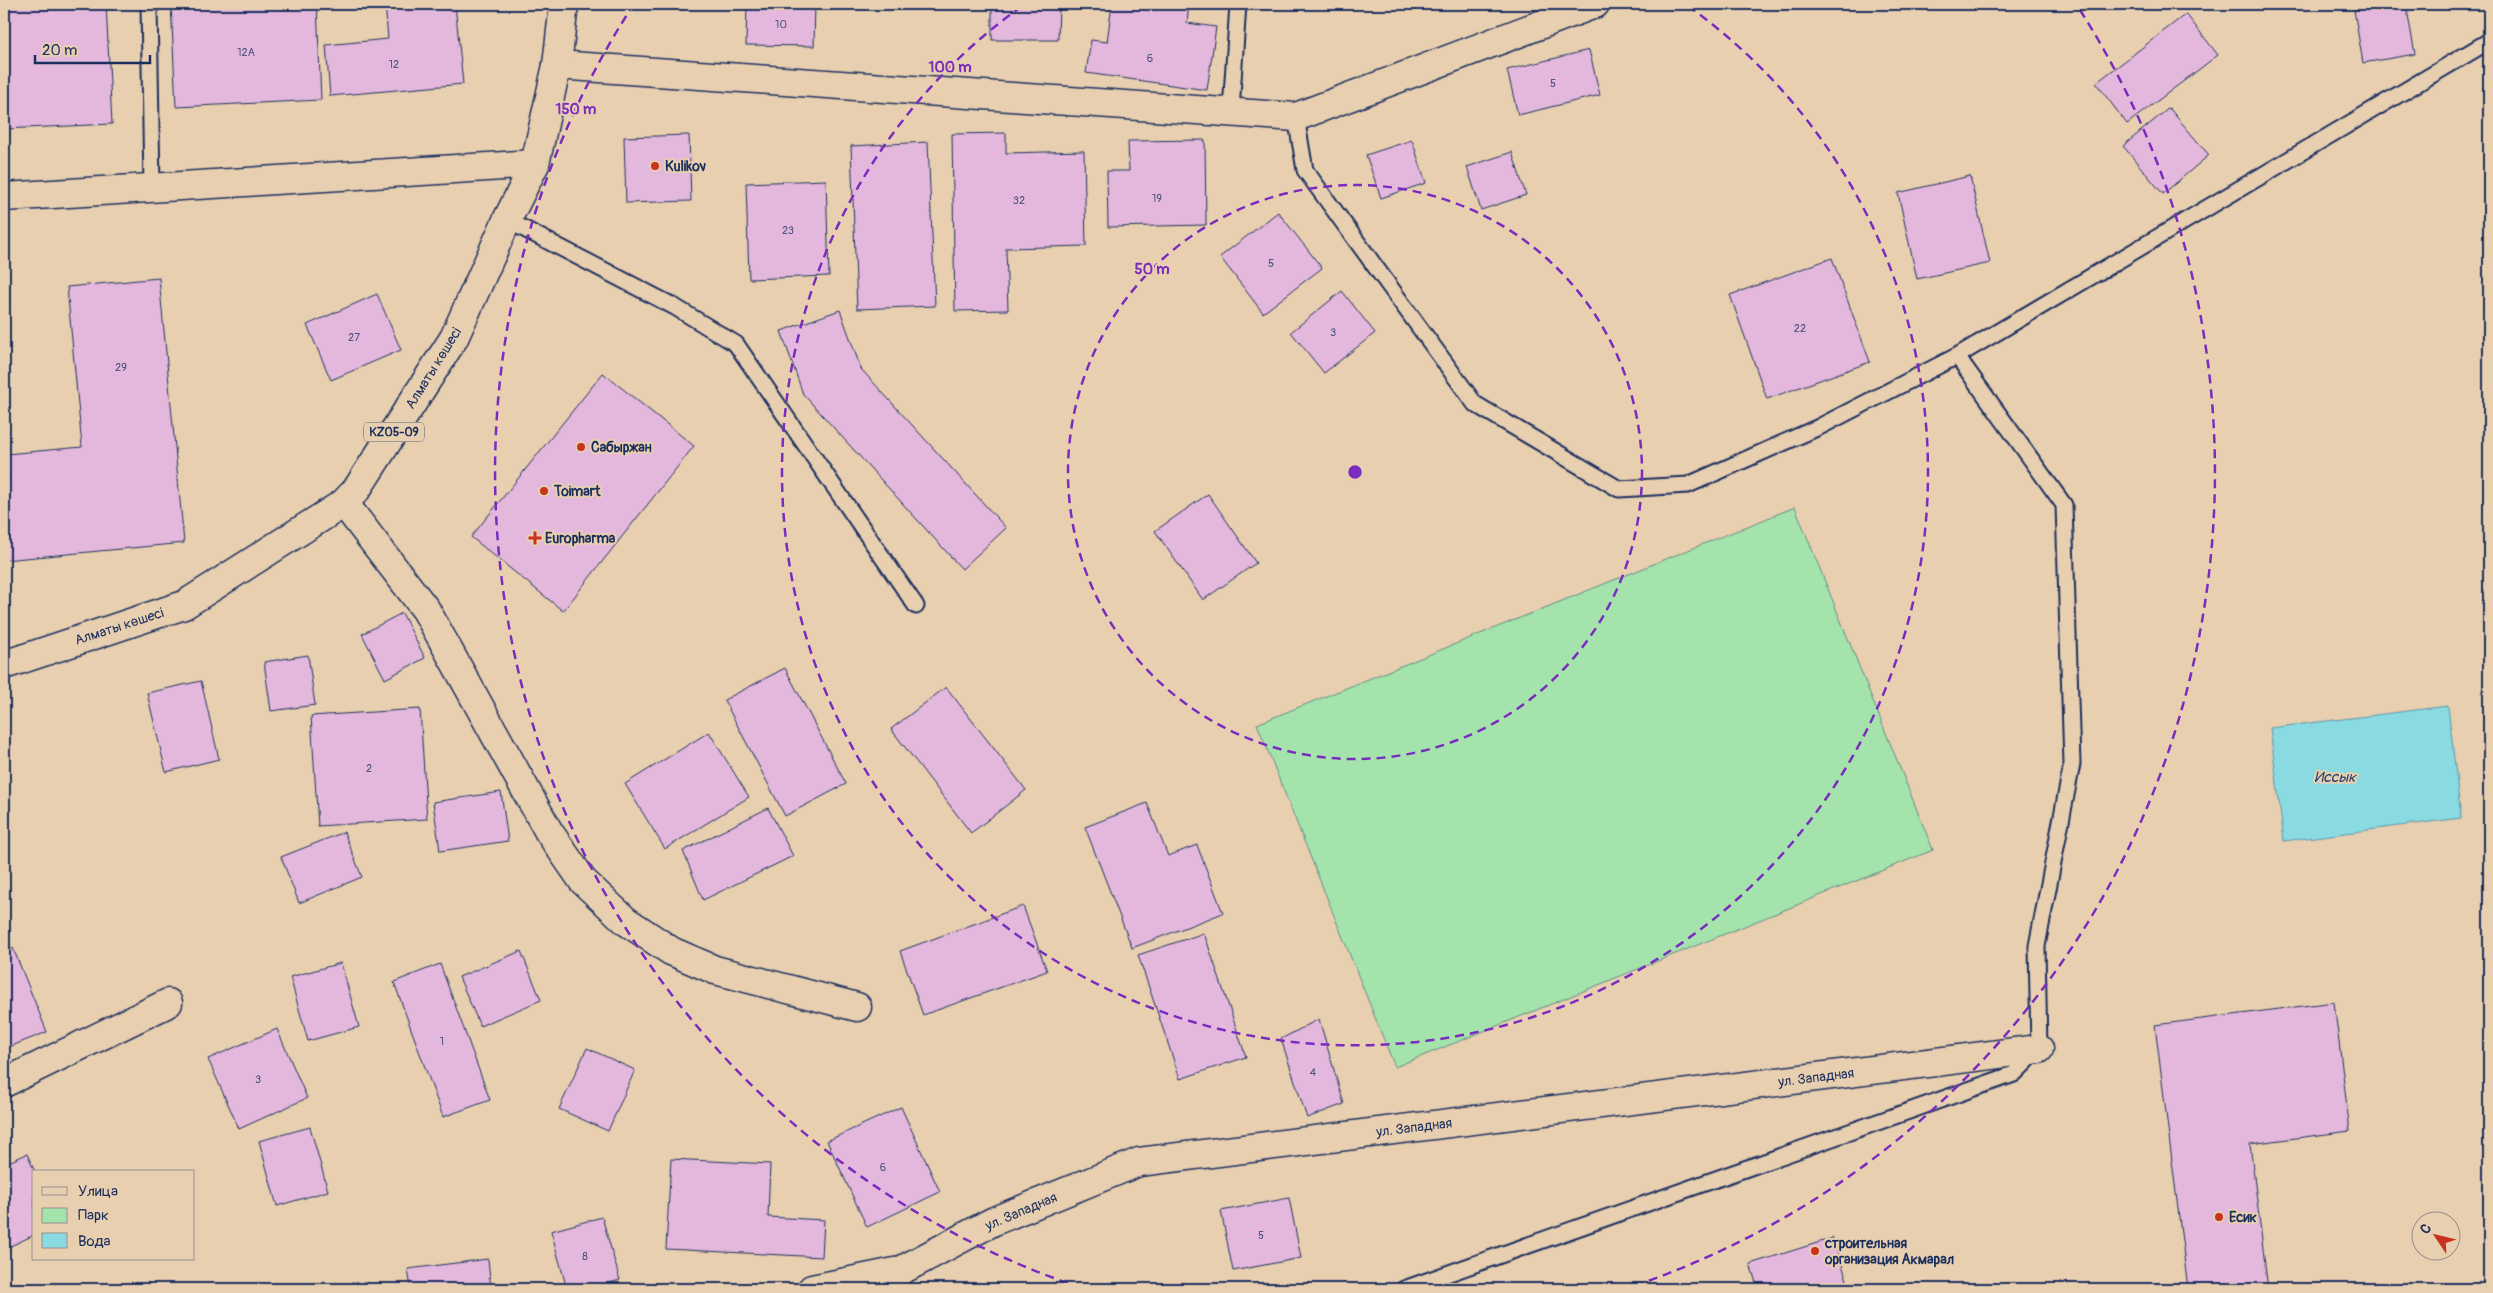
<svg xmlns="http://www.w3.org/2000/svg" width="2493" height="1293" font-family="Pangolin,sans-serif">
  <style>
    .green { fill: #a4e4ac; stroke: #608a85 }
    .water { fill: #89dae1; stroke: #5d96ad }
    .building { fill: #e4b8dc; stroke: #1b2f5e }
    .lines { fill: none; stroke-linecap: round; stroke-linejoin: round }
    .service-casing { stroke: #1b2f5e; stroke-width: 19 }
    .minor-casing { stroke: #1b2f5e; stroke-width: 31 }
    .primary-casing { stroke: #1b2f5e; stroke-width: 31 }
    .service { stroke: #e8cfb0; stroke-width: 15 }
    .minor { stroke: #e8cfb0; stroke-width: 28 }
    .primary { stroke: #e8cfb0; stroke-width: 28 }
    .ring { fill: none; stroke: #7b2cbf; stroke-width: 2.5; stroke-dasharray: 9 6 }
    .poi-dot { fill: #c8321e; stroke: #e8cfb0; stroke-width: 2 }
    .labels { text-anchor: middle; stroke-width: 4; stroke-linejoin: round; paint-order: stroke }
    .number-label { font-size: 11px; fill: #4d517e }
    .shield { fill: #e8cfb0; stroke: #585f77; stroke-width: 1 }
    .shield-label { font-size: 12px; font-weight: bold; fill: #1b2f5e }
    .poi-label { font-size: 14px; font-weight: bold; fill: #1b2f5e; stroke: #e8cfb0; text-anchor: start }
    .street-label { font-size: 14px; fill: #1b2f5e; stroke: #e8cfb0 }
    .water-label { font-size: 15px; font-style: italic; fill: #26406b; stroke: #e8cfb0 }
    .centre { fill: #7b2cbf; stroke: #e8cfb0; stroke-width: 2.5 }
    .ring-label { font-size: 15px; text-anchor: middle; font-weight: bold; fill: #7b2cbf; stroke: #e8cfb0; stroke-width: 4; stroke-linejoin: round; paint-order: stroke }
  </style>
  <rect width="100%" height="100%" fill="#e8cfb0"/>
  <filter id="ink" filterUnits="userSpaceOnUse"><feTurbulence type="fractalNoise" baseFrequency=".02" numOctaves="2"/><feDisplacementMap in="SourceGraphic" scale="10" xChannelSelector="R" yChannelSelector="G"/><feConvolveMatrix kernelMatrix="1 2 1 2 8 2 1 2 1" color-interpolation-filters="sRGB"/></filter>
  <g filter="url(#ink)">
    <path class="green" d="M1795,507L1933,850L1395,1067L1257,724Z"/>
    <path class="water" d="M2448,706L2461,818L2284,841L2270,728Z"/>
    <path class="building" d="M4,4H106L112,124L4,129Z
      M171,4H317L321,100L176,107Z
      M385,4H455L463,84L330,96L326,45L388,39Z
      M747,4H815L814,46L746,45Z
      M992,4H1059L1058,40H992Z
      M1112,4H1189L1187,23L1216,27L1207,90L1086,73L1091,40L1107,42Z
      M2389,4H2406L2415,54L2363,63L2354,10Z
      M2186,14L2218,55L2127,124L2096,83Z
      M1589,50L1600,95L1518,115L1507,70Z
      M2169,108L2209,155L2163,194L2123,146Z
      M1006,133V153L1084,151L1086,246L1006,248L1008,310L955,311L952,134Z
      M689,135L691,201L626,203L624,137Z
      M1205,140L1206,225L1108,227L1107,171H1129L1128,141Z
      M1412,140L1426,183L1381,198L1366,155Z
      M928,142L935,306L857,309L851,146Z
      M1512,152L1526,195L1481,210L1467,167Z
      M1970,176L1990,263L1917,279L1898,193Z
      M826,180L829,276L749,279L746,183Z
      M1278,212L1322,268L1263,313L1220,257Z
      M4,241H6L9,297H4Z
      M1832,258L1870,362L1767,399L1730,295Z
      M159,278L184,543L4,560V480H8L6,454L82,447L67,287Z
      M1342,291L1375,333L1324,373L1291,332Z
      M377,294L401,350L331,380L307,325Z
      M840,310L861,369L1006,528L962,569L803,394L781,331Z
      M603,373L694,446L563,611L471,537Z
      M1208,494L1256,563L1203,600L1155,531Z
      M402,613L425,658L385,679L362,634Z
      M308,655L315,705L271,711L264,662Z
      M785,668L846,784L785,816L724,700Z
      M201,681L219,759L166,772L147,693Z
      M946,687L1026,790L971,833L891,729Z
      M420,709L427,819L318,826L311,716Z
      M709,732L749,797L665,849L625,784Z
      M501,792L508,841L440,851L433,802Z
      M1147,803L1168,856L1197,845L1223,913L1132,948L1085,827Z
      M768,808L793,856L703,900L683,851Z
      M344,832L362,877L299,903L281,857Z
      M1023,906L1047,971L923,1015L900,951Z
      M1204,933L1246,1057L1180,1079L1138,955Z
      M13,948L47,1032L4,1049V952Z
      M521,951L541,1000L480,1026L459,977Z
      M341,963L359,1027L308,1041L290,977Z
      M440,964L490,1100L443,1117L394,982Z
      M2334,1002L2350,1131L2250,1144L2268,1289H2188L2155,1025Z
      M1319,1019L1344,1104L1307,1118L1281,1039Z
      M277,1029L307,1098L239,1129L208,1059Z
      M587,1048L635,1070L608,1131L559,1109Z
      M901,1107L940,1192L867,1227L827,1141Z
      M310,1127L328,1191L277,1206L259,1141Z
      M27,1154L35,1172L34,1235L4,1249V1164Z
      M671,1159L770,1164L768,1217L824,1220L822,1257L666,1249Z
      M1289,1198L1301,1258L1233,1271L1221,1211Z
      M602,1217L620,1280L589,1289H567L551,1231Z
      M1833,1238L1850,1289H1758L1750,1264Z
      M488,1259L491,1289H411L408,1269Z"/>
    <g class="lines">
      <g class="service-casing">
        <path id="service" d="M149,4L152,188
          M1231,111L1238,4
          M1296,117L1305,170L1475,404L1619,489L1688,485L1819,427L1957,356L2489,41
          M507,220L675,307L736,344L916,606
          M1404,1289L2014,1074L2039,1049L2037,946L2072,764L2064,505L1957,356"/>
      </g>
      <g class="minor-casing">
        <path id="minor" d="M557,65L1296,117L1595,4
          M4,197L535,164
          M344,503L426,610L549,832L583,881L626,921L671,951L715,970L857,1007
          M4,1083L168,1003
          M812,1289L900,1271L994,1221L1139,1162L2039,1049"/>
      </g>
      <g class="primary-casing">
        <path id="primary" d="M4,665L184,605L344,503L357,489L454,338L507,220L535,164L557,65L564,4"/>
      </g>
      <use href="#service" class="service"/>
      <use href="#minor" class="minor"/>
      <use href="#primary" class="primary"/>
    </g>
  </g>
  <g class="ring">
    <circle cx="1355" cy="472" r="287"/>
    <path d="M1688 6A573 573 0 1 1 1022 6"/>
    <path d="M1082 1288A860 860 0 0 1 630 10M2080 10A860 860 0 0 1 1628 1288"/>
  </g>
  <g class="poi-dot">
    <circle cx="655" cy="166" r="5"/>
    <circle cx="581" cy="447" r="5"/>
    <circle cx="544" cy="491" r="5"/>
    <path d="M532.5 530.5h5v5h5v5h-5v5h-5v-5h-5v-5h5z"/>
    <circle cx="2219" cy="1217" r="5"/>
    <circle cx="1815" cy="1251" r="5"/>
  </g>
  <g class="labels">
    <g class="number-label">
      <text x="781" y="28">10</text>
      <text x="246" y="56">12А</text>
      <text x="1150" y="62">6</text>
      <text x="394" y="68">12</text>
      <text x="1553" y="87">5</text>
      <text x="1157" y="202">19</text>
      <text x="1019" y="204">32</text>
      <text x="788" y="234">23</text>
      <text x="1271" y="267">5</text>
      <text x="1800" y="332">22</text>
      <text x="1333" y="336">3</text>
      <text x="354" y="341">27</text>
      <text x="121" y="371">29</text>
      <text x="369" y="772">2</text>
      <text x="442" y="1045">1</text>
      <text x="1313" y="1076">4</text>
      <text x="258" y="1083">3</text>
      <text x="883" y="1171">6</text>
      <text x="1261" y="1239">5</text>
      <text x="585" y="1260">8</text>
    </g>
    <rect class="shield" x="364" y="422.5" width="60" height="19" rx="4"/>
    <g class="shield-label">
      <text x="394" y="436">KZ05-09</text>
    </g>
    <g class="poi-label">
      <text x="665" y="171">Kulikov</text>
      <text x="591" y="452">Сабыржан</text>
      <text x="554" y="496">Toimart</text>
      <text x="545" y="543">Europharma</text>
      <text x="2229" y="1222">Есик</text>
      <text x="1825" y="1248">строительная<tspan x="1825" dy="16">организация Акмарал</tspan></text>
    </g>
    <g class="street-label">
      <text transform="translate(433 368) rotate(-58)" y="5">Алматы көшесі</text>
      <text transform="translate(119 626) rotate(-18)" y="5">Алматы көшесі</text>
      <text transform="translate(1816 1077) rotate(-7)" y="5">ул. Западная</text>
      <text transform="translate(1414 1127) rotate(-7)" y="5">ул. Западная</text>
      <text transform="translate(1021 1211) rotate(-23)" y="5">ул. Западная</text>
    </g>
    <g class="water-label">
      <text x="2335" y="782">Иссык</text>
    </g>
  </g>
  <circle cx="1355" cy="472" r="8" class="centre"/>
  <g class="ring-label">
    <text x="950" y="72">100 m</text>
    <text x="576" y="114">150 m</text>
    <text x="1152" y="274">50 m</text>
  </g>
  <rect width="2493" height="1293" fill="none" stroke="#e8cfb0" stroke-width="20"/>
  <rect x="10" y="10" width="2473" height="1273" fill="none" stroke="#1b2f5e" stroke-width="2" filter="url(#ink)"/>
  <rect x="32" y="1170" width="162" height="90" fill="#e8cfb0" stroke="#968f8f"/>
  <rect x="42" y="1187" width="25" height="8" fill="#e8cfb0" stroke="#968f8f"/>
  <text x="78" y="1196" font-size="15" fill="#1b2f5e">Улица</text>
  <rect x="42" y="1208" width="25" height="15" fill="#a4e4ac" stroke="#968f8f"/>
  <text x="78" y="1220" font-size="15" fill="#1b2f5e">Парк</text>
  <rect x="42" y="1233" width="25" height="15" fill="#89dae1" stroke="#968f8f"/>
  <text x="78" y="1246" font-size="15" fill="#1b2f5e">Вода</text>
  <g transform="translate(2436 1236) rotate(305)"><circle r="24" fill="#e8cfb0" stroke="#968f8f"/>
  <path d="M0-4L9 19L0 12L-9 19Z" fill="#c8321e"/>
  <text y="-8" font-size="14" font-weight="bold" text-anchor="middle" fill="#1b2f5e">С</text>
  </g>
  <path d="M35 55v8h115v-8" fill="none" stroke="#1b2f5e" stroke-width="2.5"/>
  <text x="42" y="55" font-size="15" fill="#1b2f5e" stroke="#e8cfb0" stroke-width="4" paint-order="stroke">20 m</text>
</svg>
